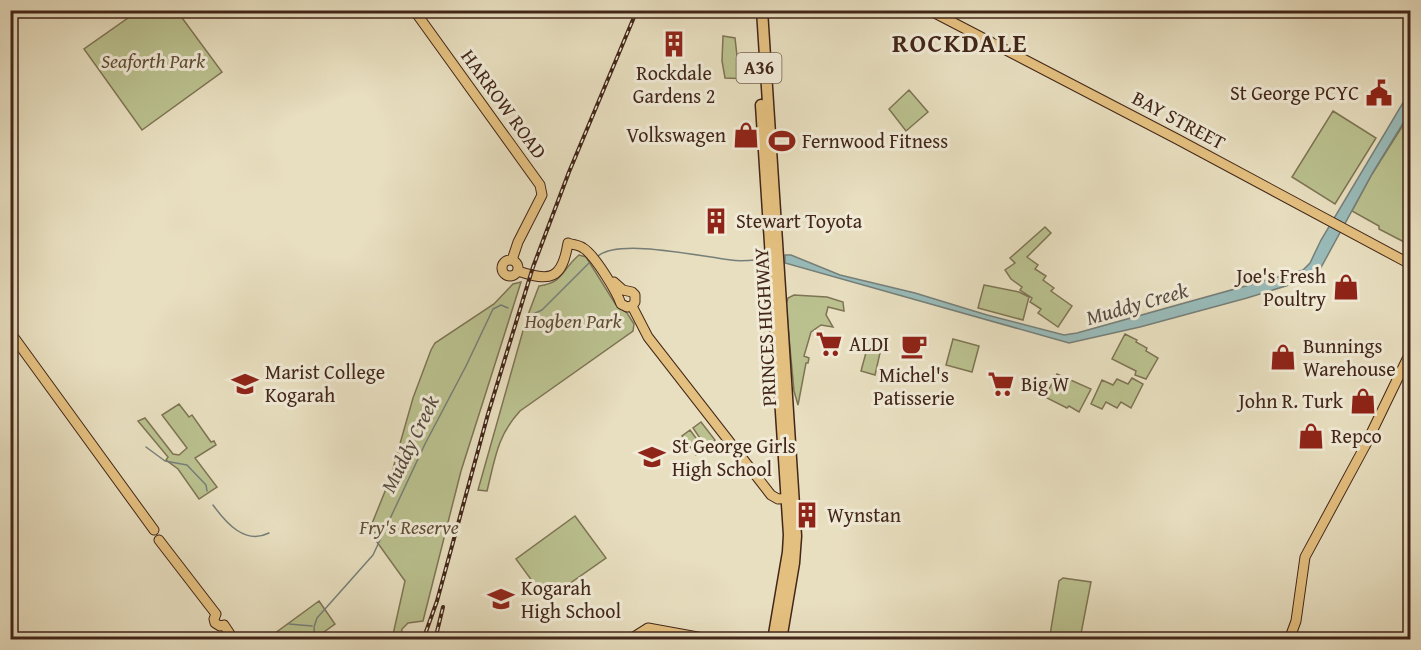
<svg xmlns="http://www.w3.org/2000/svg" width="1421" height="650" font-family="'Gentium Book Plus',serif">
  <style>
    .green { fill: #bac18f; stroke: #7e7454; stroke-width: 1.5 }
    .water { fill: #99bbb9; stroke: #767f79; stroke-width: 1.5 }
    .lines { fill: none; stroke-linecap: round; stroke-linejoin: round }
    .stream { stroke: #767f79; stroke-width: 1.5 }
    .major-casing { stroke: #422619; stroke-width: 11 }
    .highway-casing { stroke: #422619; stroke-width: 13 }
    .major { stroke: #e4c080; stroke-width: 9 }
    .highway { stroke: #e4c080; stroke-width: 10 }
    .rail-casing { stroke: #422619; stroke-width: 4 }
    .rail { stroke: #f0ead6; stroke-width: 1.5; stroke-dasharray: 4.5; stroke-linecap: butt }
    .labels { text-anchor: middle; stroke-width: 6; stroke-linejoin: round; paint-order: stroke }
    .shield { fill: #f0ead6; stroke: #766152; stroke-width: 1.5 }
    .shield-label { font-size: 18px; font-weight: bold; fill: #422619 }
    .park-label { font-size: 20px; font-style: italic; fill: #604d36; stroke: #f0ead6 }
    .poi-label { font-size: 20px; fill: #422619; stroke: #f0ead6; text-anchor: start }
    .street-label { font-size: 20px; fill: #422619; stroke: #f0ead6 }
    .water-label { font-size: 21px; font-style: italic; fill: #584b41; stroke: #f0ead6 }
    .district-label { font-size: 26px; font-weight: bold; letter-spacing: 1.5px; fill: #422619; stroke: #f0ead6 }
  </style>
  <rect width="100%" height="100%" fill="#e8dfc0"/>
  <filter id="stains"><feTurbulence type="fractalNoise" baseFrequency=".00333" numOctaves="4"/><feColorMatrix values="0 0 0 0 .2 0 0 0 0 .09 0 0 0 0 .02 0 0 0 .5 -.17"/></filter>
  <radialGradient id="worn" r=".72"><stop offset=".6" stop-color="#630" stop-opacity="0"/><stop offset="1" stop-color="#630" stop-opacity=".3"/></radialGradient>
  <path class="green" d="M138,11H177L222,72L142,130L84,49Z
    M723,36L735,38L737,56H747L749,79L725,78L722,61Z
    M909,90L928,112L906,131L889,109Z
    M1333,111L1376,138L1335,204L1292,177Z
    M1410,114V224L1408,244L1379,229V226L1352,211L1372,174Z
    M1045,227L1051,233L1027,257L1038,265L1035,269L1046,276L1043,280L1054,288L1051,291L1072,306L1058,327L1038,313L1041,309L1030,302L1032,298L1020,290L1022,287L1011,279L1005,270L1015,263L1010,258Z
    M579,255L586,257L616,305L627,313L634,324L633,331L520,411C497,436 495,459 487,491L478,490L526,320L539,286C565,282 561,270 579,255Z
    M521,282L461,471L423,621L408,623L402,629L400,639H392L405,581L369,531L390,479L413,398L431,350L435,343L494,304L513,284Z
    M984,285L1019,292L1029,297L1023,320L978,308Z
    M794,295L827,297L843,302L844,311L828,307L826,315L833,327L821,325L811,332L804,356L809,358L808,363H806L798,405L794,391L786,304L788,298Z
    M1125,334L1137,340L1136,342L1147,348L1146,351L1158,358L1146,379L1135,375L1136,371L1112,359Z
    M953,339L979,346L972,372L946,365Z
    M867,349L880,353L875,375L861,371Z
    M1057,374L1091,389L1079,412L1069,406L1067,408L1045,397Z
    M1132,378L1143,384L1131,408L1121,402L1117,408L1106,402L1102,409L1091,404L1102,380L1113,385L1117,379L1128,384Z
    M179,404L189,417L192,415L211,442L214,441L216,445L195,458L217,487L199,499L178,469L166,460L168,457L138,421L145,418L173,454L179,455L187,448L162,415Z
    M701,422L715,440L706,447L693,428Z
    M690,430L704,449L696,455L682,436Z
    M575,516L606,558L546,600L516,559Z
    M1063,578L1091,582L1080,639L1050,635L1059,581Z
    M319,601L335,624L314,639H267Z"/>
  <path class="water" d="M1410,91V112L1372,174L1318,273L1305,280L1247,298L1140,327L1069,343L785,263V255H791L840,275L915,293L987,315L1064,335L1077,333L1303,270L1310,263L1321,240Z"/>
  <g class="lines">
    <path class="stream" d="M598,256C620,238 702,257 731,260C742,262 753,260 764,259
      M531,315L542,310L592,260
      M146,447L165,461L187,465L206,485L207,491
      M213,505C226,523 245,545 269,533
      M365,535L384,530
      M289,624L312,626
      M315,639L314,627L317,618L373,555L425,444L466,366L493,309L501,305L508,308"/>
    <g class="major-casing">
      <path id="major" d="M414,10L540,185L542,195L518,242L512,260
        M929,10L1177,139L1410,264
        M502 268a8 8 0 1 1 16 0a8 8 0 1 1-16 0Z
        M518,271C550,282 562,280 568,243C573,245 579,245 583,248C594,254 617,292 621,304L627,307L632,306
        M614,282L623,290L632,292L635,295V302L632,306
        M632,306L648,337L771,495L778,499L793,498
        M10,332L154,530
        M159,540L216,614
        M216,614L214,619L215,623L220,626L224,625
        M224,625L234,640
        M629,640L648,628L714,640
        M1289,640L1296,621L1305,557L1365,446L1410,353"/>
    </g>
    <g class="highway-casing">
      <path id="highway" d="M762,10L796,536L794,563L781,640
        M761,105L789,535L788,552L773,640"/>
    </g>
    <use href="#major" class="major"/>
    <use href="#highway" class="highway"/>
    <g class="rail-casing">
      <path id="rail" d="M423,640L437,601L488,414L533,267L569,172L637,10
        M435,640L443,607"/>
    </g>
    <use href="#rail" class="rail"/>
  </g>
  <defs>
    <g id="building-bare" transform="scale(2.07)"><path d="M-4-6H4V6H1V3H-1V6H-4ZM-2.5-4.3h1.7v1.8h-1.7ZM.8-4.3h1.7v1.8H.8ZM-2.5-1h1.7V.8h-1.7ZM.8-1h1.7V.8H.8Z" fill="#8f2418" stroke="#f0ead6" stroke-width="2.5" paint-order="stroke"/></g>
    <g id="civic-bare" transform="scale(2.07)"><path d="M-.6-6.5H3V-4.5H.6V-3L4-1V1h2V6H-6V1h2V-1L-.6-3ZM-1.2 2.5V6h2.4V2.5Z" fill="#8f2418" stroke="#f0ead6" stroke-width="2.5" paint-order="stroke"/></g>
    <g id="shop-bare" transform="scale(2.07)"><path d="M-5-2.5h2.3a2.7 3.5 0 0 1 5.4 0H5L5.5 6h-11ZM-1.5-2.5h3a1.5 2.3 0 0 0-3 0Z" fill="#8f2418" stroke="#f0ead6" stroke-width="2.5" paint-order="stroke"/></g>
    <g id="stadium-bare" transform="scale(2.07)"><path d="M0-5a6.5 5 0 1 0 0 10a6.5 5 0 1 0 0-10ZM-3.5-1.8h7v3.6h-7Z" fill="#8f2418" stroke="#f0ead6" stroke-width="2.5" paint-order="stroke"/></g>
    <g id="supermarket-bare" transform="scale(2.07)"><path d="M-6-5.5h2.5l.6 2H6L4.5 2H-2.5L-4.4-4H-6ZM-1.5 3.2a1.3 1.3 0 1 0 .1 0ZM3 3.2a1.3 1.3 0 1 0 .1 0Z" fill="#8f2418" stroke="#f0ead6" stroke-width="2.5" paint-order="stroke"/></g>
    <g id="cafe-bare" transform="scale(2.07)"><path d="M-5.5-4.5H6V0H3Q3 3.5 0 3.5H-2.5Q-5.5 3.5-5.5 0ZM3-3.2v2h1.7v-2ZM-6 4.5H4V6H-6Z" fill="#8f2418" stroke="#f0ead6" stroke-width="2.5" paint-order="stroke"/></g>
    <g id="school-bare" transform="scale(2.07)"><path d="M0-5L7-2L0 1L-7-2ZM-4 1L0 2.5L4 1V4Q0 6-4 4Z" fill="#8f2418" stroke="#f0ead6" stroke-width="2.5" paint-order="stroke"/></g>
  </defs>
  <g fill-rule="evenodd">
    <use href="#building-bare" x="674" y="44"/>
    <use href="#civic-bare" x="1379" y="93"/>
    <use href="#shop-bare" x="746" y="135"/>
    <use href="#stadium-bare" x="782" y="141"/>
    <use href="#building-bare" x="716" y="221"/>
    <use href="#shop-bare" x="1346" y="287"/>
    <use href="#supermarket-bare" x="829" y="344"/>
    <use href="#cafe-bare" x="914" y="346"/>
    <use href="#shop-bare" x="1283" y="357"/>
    <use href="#school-bare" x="245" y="384"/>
    <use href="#supermarket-bare" x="1001" y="384"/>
    <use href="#shop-bare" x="1363" y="401"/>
    <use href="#shop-bare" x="1311" y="436"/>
    <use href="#school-bare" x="652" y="457"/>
    <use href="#building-bare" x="807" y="515"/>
    <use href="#school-bare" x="501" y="599"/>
  </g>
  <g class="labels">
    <rect class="shield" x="736.5" y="53" width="45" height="30" rx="4.5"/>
    <g class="shield-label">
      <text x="759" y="74">A36</text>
    </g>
    <g class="park-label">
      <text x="153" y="68">Seaforth Park</text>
      <text x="573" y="328">Hogben Park</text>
      <text x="409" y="534">Fry's Reserve</text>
    </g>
    <g class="poi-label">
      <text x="674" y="80" text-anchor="middle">Rockdale<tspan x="674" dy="23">Gardens 2</tspan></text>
      <text x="1359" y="100" text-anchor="end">St George PCYC</text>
      <text x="726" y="142" text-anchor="end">Volkswagen</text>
      <text x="802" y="148">Fernwood Fitness</text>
      <text x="736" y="228">Stewart Toyota</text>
      <text x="1326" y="283" text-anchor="end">Joe's Fresh<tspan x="1326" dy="23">Poultry</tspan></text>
      <text x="849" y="351">ALDI</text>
      <text x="1303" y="353">Bunnings<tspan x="1303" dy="23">Warehouse</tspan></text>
      <text x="265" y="379">Marist College<tspan x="265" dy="23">Kogarah</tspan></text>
      <text x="914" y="382" text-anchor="middle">Michel's<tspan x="914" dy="23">Patisserie</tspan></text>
      <text x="1021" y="391">Big W</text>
      <text x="1343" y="408" text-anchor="end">John R. Turk</text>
      <text x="1331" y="443">Repco</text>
      <text x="672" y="453">St George Girls<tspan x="672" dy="23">High School</tspan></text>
      <text x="827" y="522">Wynstan</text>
      <text x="521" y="595">Kogarah<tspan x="521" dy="23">High School</tspan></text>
    </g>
    <g class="street-label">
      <text transform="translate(504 104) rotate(54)" y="7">HARROW ROAD</text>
      <text transform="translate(1179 120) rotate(28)" y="7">BAY STREET</text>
      <text transform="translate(765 327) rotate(-93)" y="7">PRINCES HIGHWAY</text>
    </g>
    <g class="water-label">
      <text transform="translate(1137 304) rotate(-16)" y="7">Muddy Creek</text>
      <text transform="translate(410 444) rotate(-64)" y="7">Muddy Creek</text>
    </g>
    <g class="district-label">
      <text x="960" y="52">ROCKDALE</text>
    </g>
  </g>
  <rect width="1421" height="650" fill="none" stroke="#e8dfc0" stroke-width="36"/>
  <rect x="12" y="12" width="1397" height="626" fill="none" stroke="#422619" stroke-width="3"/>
  <rect x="18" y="18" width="1385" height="614" fill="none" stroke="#422619" stroke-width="1.5"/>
  <rect width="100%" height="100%" filter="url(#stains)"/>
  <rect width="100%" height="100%" fill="url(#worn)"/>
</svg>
